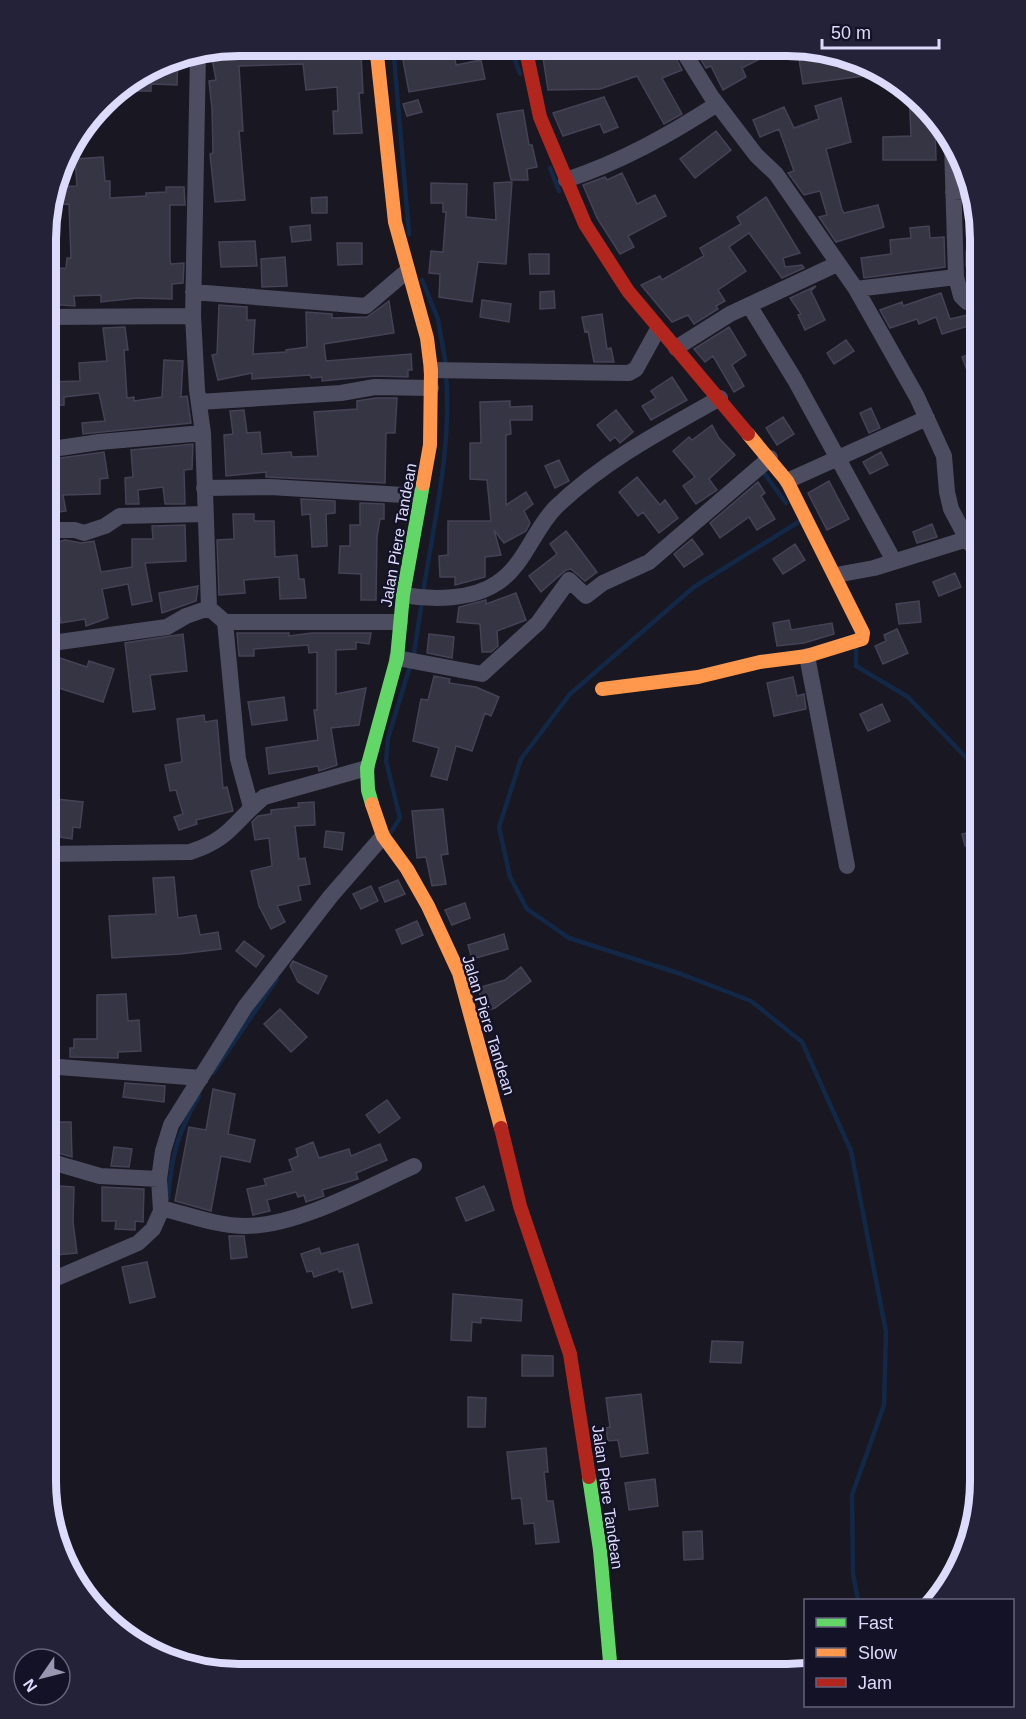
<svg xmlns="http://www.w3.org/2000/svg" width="1026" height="1719" font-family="Arial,sans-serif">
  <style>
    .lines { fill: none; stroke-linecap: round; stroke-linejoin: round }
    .stream { stroke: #132846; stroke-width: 4.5 }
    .building { fill: #363544; stroke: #454255; stroke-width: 1.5 }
    .street { stroke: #4d4d62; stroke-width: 16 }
    .fast { stroke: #63d668; stroke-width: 14 }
    .slow { stroke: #ff974d; stroke-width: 14 }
    .jam { stroke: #b3261e; stroke-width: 14 }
    .labels { text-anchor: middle; stroke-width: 5; stroke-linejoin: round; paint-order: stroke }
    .street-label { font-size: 16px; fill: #dddbfc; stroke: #141227 }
    .rim { fill: none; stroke: #dddbfc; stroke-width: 8 }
  </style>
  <rect width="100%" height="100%" fill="#181722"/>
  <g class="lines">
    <path class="stream" d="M393,45L409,234
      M510,46L520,74
      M550,168L559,191
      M422,280L438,319L446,366
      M761,469L786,503
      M800,521L694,587L570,694L521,759L499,827L510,877L527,909L569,938L681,974L751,1001L802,1042L851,1151L886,1332L884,1405L852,1495L853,1574L858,1600
      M423,593C434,522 452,446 446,375
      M856,649V666L908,697L976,768L981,778
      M391,832L400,818L386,761L388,738L414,653L422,601
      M213,1073L277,979
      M168,1198C172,1154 177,1134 199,1096"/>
  </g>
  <path class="building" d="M247,45H265V51H302V48L328,45L329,55L361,54L363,93H359L362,133L334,134L333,111H338L337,87L306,90L303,64L239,66L243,131H239L245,200L215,202L210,154L213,153L212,109L209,81L216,80L212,58L248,52Z
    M453,46L456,65L481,60L485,79L409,92L402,55Z
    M612,46H670L682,70L662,78L682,114L664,124L637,76L600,89L548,90L542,51L567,50V56L586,55Z
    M710,46L757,47H784L742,68L746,77L723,90L711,66L706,68L697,53Z
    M797,47H813L879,74L803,84Z
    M178,57L177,85L151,84V91H114L165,60Z
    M909,90L935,123L936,160H883V137L911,136Z
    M604,97L618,127L604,133L600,124L563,136L553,113Z
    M841,98L851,142L826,149L842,210L844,213L878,205L884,227L836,242L819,217L827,215L820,191L804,195L788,173L794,171L779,129L760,137L753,120L784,107L794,128L819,119L815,106Z
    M418,100L422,112L407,116L403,104Z
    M523,110L529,145H532L537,167L527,169L528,180H511L497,114Z
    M716,131L731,150L695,178L680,159Z
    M103,157L105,181H110V198L146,196V193L166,192V187H184L185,205H170V261L171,264L184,263L183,283L172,284V299L137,298L101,302V295L74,296L75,306L46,304L47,269L66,268L67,258H71L69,204L54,205L55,187L77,186L75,159Z
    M622,173L637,204L655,195L666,216L628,236L634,247L620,254L597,218L583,185L605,177L607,180Z
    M512,182L506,264L478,262L472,302L439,297L440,274L429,273L431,251L443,252L446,212H443V203H431V183L467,184L466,217L496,220L494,183Z
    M327,197V213H312L311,198Z
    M766,197L800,253L783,258L785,267L802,265L804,268L782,278L749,233L729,247L746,271L718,290L725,301L716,306L718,309L694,324L688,315L672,322L641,285L660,276L662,280L704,256L700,248L741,224L737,217Z
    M310,225L311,240L292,242L290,227Z
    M929,226L930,238L944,237L945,267L864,278L861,258L891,254L890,240L911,238L910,228Z
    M255,241L257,266L221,267L219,242Z
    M337,243H362V264L338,265Z
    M981,248V265L966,266V251Z
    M529,254H549V274H530Z
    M285,257L287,286L262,287L261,259Z
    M816,286L811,291L825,320L805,330L798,315L801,314L790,298Z
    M554,291L555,308L540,309V292Z
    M941,293L950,319L981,312V322L942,334L936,317L919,324L917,319L890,328L880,310L902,302L903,306Z
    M482,300L511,304L509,322L480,317Z
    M389,301L394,333L324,344L326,361L411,354L412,370H408V377L375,376L322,381V377L311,378L310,375L252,379V373L218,380L212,355L217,354L219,305L247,307V320H255L253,354L286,352V350L307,347L306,312L332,314V318L367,317Z
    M602,314L607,349L611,348L614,362H594L588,331L585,332L582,317Z
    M125,327L128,350H124L127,398L134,397V401L162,397L164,360L183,361L181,397L187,396L191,423L83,434L82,423L105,421L99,393L64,397V405L49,406V382L80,381L79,363L107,361L103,328Z
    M729,327L746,355L732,365L744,386L734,392L713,356L705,362L694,349Z
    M846,340L854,351L834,364L827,353Z
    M981,350V374L970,378L962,357Z
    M672,377L687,400L651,420L642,406L656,398L651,391Z
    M376,398H397L395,433H386L385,483L266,477V472L226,476L224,435L233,434L230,411L244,410L247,433L260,432L262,454L291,452L292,457L318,456L314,412L357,409V401Z
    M510,401V407L532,406V420H510L511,434L506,435V505L526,492L533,504L524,511L530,523L526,531L504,543L494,530L501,555L485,557V577L455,585V577H440L439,556L448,555V521H491L487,480L470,479V443H481L480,402Z
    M871,408L880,428L869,433L860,413Z
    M616,410L633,432L620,443L615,437L610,441L597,425Z
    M783,417L794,434L777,445L766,428Z
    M712,425L719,438L735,455L709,479L717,490L696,504L683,486L695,477L673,451L689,437L692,440Z
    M193,444L192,469L184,470L185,504H165L163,487L138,490L139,504H126L125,478L133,477L131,450Z
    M104,452L108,478L100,479V494L63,495L66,511L53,513L49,488H46V460Z
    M881,452L888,465L870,474L863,462Z
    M559,460L569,481L555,488L545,466Z
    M637,477L660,505L665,500L678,518L659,533L643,512L638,516L619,492Z
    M829,481L849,519L827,530L808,493Z
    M758,482L765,493L761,496L775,519L757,530L749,517L720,538L710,523Z
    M301,499L335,501V513L326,514L327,546L312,547L310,514L302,515Z
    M360,503L384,504V519H380L377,537L376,600H361V574L339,573L340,546H350V525H360Z
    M233,514H254V521H274L275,557L297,555L299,579H304L306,598L280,599L279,577L244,580L245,593L219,595L217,540L234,539Z
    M932,524L937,537L917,543L913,532Z
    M185,525L186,561L145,563L152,601L132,605L128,584L102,589L108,618L86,626L85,619L61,623L53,577L46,578V545L65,540L81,543L94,541L101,572L132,567V539H153L152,526Z
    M566,531L597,572L585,581L571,569L566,570L541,592L529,576L557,554L550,544Z
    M692,539L703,554L684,567L674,554Z
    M795,544L805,560L783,574L773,559Z
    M955,573L961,587L939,596L933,582Z
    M198,586L196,601L162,613L159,593Z
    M516,593L526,620L497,631L498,646L491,652H482L480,624L457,622L459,607L486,600V604Z
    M919,601L921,622L899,624L896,604Z
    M789,620L791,630L832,623L834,634L804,643L777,646L773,623Z
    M897,629L908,653L883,664L875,646L886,641L884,635Z
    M237,633H289V636L312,633H371L369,644L356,642V649L336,650V694L366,688L359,725L331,728L337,765L319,771L318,766L269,774L266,748L318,740L314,710H317V652L309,653L308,645L254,649V656H239Z
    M183,634L187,671L150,675L155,709L133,712L125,643Z
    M429,634L454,637L452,658L427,653Z
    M54,656L87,667L89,661L114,669L103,702L46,684Z
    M434,676L450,679L449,683L476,687L499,697L491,716L485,713L472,751L456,746L447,780L431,776L439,748L413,741L421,699L428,700Z
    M793,677L797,696L804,694L806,709L774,716L767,683Z
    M284,697L287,720L252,725L248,702Z
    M882,704L890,721L868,731L860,714Z
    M204,715L205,722L217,720L223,788L227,787L233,811L196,820L197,824L179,830L174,817L183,814L176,790L170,791L165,765L182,762L177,719Z
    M56,799L83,802L80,828L73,827L72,839L60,837V831L49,830L51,807H55Z
    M314,802L315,825L295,826L299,859L305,858L310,884L298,886L301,900L277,906L285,922L271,929L259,906L251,871L272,866L269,838L255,840L252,822L258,816L271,814V810L299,807L298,803Z
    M443,809L448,854L441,855L446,884L432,886L426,857L417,858L412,811Z
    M981,830V843L965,846L962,834Z
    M326,831L344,833L342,850L324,847Z
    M174,877L178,918L196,915L200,935L218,932L221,949L180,954L112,958L109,916L156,914L153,878Z
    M398,880L405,894L385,902L379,888Z
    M371,886L378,901L361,909L353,894Z
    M465,903L470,918L452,925L445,910Z
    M417,921L423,935L402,944L396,930Z
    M504,934L508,949L472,959L468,945Z
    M244,941L264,956L256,967L236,951Z
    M293,961L327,976L318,994L298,982L290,966Z
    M521,967L531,981L495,1008L484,1011L478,988L505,980Z
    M126,994L128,1021L139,1020L141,1051L118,1052V1058L70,1057V1048H74V1039H97V995Z
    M280,1009L307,1037L291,1052L264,1024Z
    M125,1083L165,1086L164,1102L123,1097Z
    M213,1089L235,1094L228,1134L255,1140L250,1162L221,1156L211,1211L175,1201L189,1127L206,1130Z
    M387,1100L400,1118L379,1133L366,1115Z
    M50,1122H71L72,1157L51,1151Z
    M313,1142L319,1158L349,1149L351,1156L380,1144L387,1160L356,1173L358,1179L322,1190L324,1196L306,1202L304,1195L298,1197L296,1192L267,1200L270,1211L253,1215L247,1189L266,1185L264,1179L293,1171L289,1160L298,1156L296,1149Z
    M114,1147L132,1149L129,1167L111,1166Z
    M45,1185L74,1187L73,1222L77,1253L45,1256Z
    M484,1186L494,1210L466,1221L456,1198Z
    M102,1187L144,1189L143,1222L135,1221V1230L115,1229L116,1221H102Z
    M229,1236H244L247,1257L231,1259Z
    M358,1244L372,1303L352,1308L343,1271L339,1272L338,1269L314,1277L312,1271L307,1272L301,1254L319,1248L321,1254Z
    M147,1262L155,1297L130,1303L122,1267Z
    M453,1294L522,1300L521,1321L481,1318V1323L472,1322L471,1341L451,1340Z
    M712,1341L743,1342L741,1363L710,1362Z
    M522,1355L553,1356V1376H522Z
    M641,1394L648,1453L621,1457L618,1440L608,1441L606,1428L610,1427L606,1398Z
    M468,1397L486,1398L485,1427H468Z
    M546,1448L548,1472H544L547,1501H553L559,1542L536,1544L534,1523L524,1524L521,1498L512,1499L507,1452Z
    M655,1479L658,1506L629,1510L625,1483Z
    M702,1531L703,1559L684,1560L683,1532Z"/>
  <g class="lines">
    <path class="street" d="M680,46L711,96L756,155L776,174L856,289L917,397L944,456L947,492L951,509L967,539L981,558
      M198,53L193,316L197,390L203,433L209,608L225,622L238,759L251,807
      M566,180C621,162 669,135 717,104
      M953,192L972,191
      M956,277L961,296L967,302L981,301
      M856,289L956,277L952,145
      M193,292L366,306L407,271
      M749,305L795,380L894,561
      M46,317L193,316
      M676,348L730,314L837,264
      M431,370L629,373L636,369L658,329
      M199,402L341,393L375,387L431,388
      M46,450L99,442L203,433
      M787,481L927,418
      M204,488L270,487L420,496
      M46,530H75L84,533L105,526L120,516L205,514
      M836,575L874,568L967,539
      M403,595C433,600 472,600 497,583C525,565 533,530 556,507C604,461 663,430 720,398
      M225,622H400
      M46,646L52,643L167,627L186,616L209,608
      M807,656L847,866
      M397,658L482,674L538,623L569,580L586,596L603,583L649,562L770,458
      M46,854L190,852C231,839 234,821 264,797L367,768
      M46,1066L201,1078
      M45,1160L100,1176L159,1179
      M161,1208C189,1215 217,1226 246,1226C298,1226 367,1187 414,1166
      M45,1283L138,1243L153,1229L161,1211L159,1179L163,1151L171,1125L245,1007L330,897L383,836"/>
    <path class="fast" d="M372,804L368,790L367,768L397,658L403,595L423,484
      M589,1477L600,1550L611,1673"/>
    <path class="slow" d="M376,45L395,222L427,338L431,370L430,445L423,484
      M602,689L698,677L760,662L807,656L862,639L863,633L787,481L748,434
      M372,804L383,836L407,869L428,906L459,973L501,1128"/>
    <path class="jam" d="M525,46L540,117L585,224L628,291L748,434
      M501,1128L520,1206L570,1354L589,1477"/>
  </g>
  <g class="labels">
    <g class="street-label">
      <text transform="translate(398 535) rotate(-80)" y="6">Jalan Piere Tandean</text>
      <text transform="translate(489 1025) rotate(73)" y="6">Jalan Piere Tandean</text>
      <text transform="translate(608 1497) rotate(82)" y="6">Jalan Piere Tandean</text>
    </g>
  </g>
  <path d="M0 0H1026V1719H0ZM239 56H787A183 183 0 0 1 970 239V1481A183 183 0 0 1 787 1664H239A183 183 0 0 1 56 1481V239A183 183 0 0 1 239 56Z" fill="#242238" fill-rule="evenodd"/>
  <path class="rim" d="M239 56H787A183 183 0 0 1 970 239V1481A183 183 0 0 1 787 1664H239A183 183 0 0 1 56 1481V239A183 183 0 0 1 239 56Z"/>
  <rect x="804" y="1599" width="210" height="108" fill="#141227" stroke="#64627c" stroke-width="1.5"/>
  <rect x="816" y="1618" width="30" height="9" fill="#63d668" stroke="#64627c" stroke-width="1.5"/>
  <text x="858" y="1629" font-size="18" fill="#dddbfc">Fast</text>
  <rect x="816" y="1648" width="30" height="9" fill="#ff974d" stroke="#64627c" stroke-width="1.5"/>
  <text x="858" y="1659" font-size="18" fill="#dddbfc">Slow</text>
  <rect x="816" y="1678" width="30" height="9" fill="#b3261e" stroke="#64627c" stroke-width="1.5"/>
  <text x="858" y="1689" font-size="18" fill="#dddbfc">Jam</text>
  <g transform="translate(42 1677) rotate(235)"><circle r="28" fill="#141227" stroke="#64627c" stroke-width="1.5"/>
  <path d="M0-4.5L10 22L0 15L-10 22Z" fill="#9896b0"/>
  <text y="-9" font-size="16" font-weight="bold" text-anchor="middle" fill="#dddbfc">N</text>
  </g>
  <path d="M822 39v9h117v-9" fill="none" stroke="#dddbfc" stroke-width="3"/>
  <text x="831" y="39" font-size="18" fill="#dddbfc" stroke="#141227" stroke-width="4.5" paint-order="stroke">50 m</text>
</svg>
